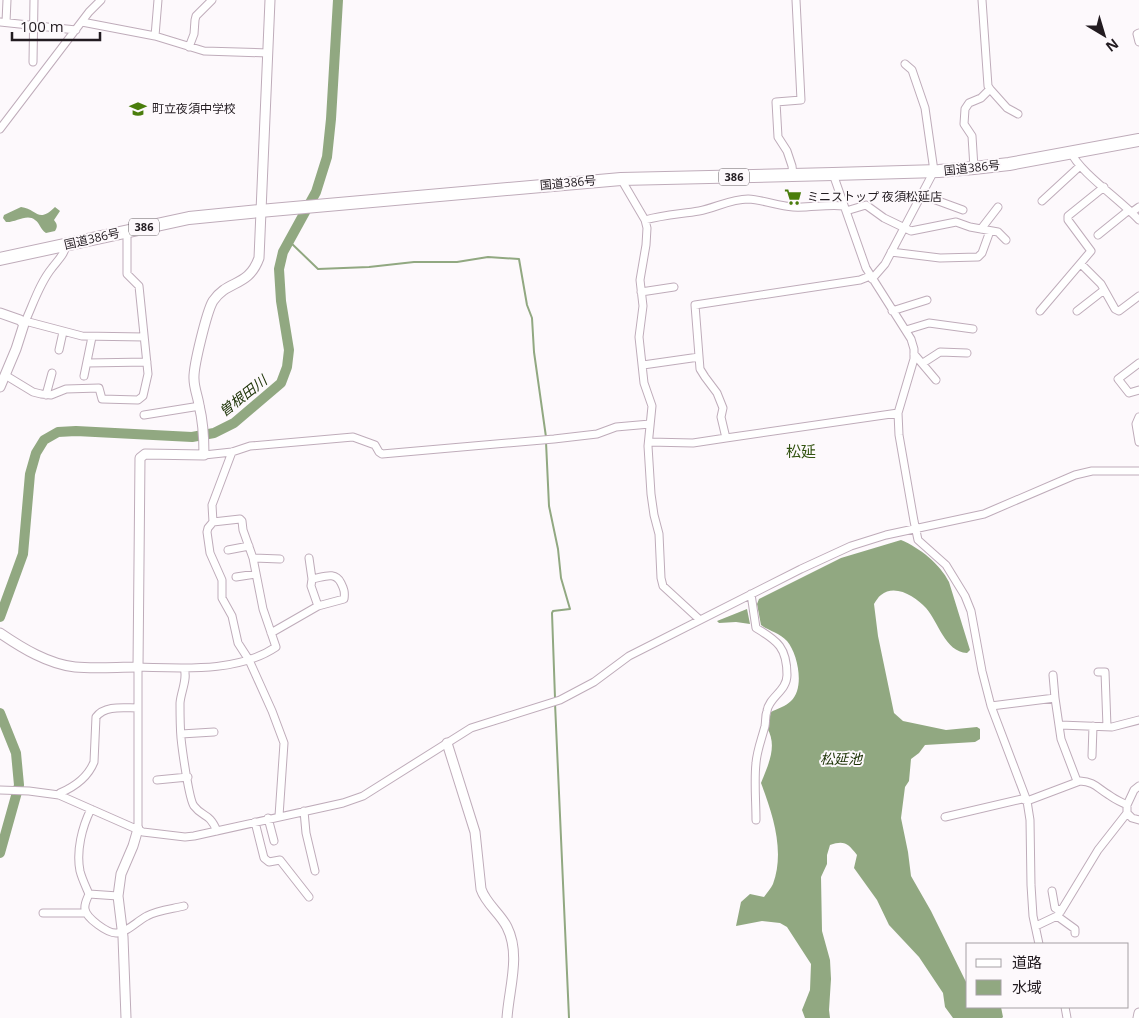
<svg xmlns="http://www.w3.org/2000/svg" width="1139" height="1018" font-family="'Open Sans','Noto Sans JP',sans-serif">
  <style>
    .water { fill: #91a881 }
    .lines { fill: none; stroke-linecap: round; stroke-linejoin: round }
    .stream { stroke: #91a881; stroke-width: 2 }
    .river { stroke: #91a881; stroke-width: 10 }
    .street-casing { stroke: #bfacba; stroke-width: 9 }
    .secondary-casing { stroke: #bfacba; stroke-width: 11 }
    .highway-casing { stroke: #bfacba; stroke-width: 14 }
    .street { stroke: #fff; stroke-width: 7 }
    .secondary { stroke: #fff; stroke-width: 9 }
    .highway { stroke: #fff; stroke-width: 12 }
    .labels { text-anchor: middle; stroke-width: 4; stroke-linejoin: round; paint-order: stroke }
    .shield { fill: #fdf9fc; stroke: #645e62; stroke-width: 1 }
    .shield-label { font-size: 11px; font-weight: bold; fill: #221b20 }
    .poi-label { font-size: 12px; fill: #221b20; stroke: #fdf9fc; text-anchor: start }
    .street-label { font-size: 12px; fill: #221b20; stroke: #fdf9fc }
    .water-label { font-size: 14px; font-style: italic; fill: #1b3104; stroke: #fdf9fc }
    .quarter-label { font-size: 15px; fill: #325311; stroke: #fdf9fc }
  </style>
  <rect width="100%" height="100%" fill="#fdf9fc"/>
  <path class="water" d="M21,207C37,209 38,224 55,207L60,211L54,220C57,224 58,226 55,231L46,233C40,229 40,223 35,220C27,213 15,223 6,222L3,218L4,215Z
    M901,540C920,548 940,564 949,582L970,650L967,653C945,652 938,621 926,608C916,597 895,583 881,595C878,597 876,601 874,604L878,636L894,713L903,721L946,730L977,727L980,729V739L975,742L925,745L919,753L911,759L909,781L905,787L901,818L908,852L911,876L931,911L968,986V1007H1001L1003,1017L1002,1018H953L945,1007L943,993L919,957L889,925L877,900L854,868L857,855C848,844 845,840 830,845L827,855V864L821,877L822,931L830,960L831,979L829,1010L830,1018H805L802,1010L810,990L811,964L787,927L780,923L762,921L736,926L741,902L750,894L764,897C767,893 771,888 773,884C785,851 773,815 761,783C768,765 778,746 767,728L771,712C777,709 786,706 791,701C805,688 798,654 787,641C780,633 769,631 761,625L757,604L759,599L841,558Z
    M747,609L750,624L736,622L719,623L717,621Z"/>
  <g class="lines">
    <path class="stream" d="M289,241L318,269L369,267L414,262H457L488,257L519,259L527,305L532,318L534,352L546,437
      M546,442L549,506L558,549L561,578L570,609L553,611L552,613L555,698
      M555,703L569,1018"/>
    <path class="river" d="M0,617L23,554L30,474L36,453L44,440L58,432L76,431L192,437L214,433L234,423L281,383L287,367L289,350L281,301L279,269L283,252L316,192L327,157L331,119L338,0
      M0,713L16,753L19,785L0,853"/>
    <g class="street-casing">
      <path id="street" d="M0,22L76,30
        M6,22L7,0
        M82,22L155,36L204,51L268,53
        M1139,33L1137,34L1139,42
        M155,36L158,0
        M189,47L194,34L195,20L196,16L212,0
        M33,62L34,0
        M990,89L1007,108L1018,114
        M0,129L89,12L101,0
        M1071,152C1078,171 1123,202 1139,220
        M974,168L972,136L964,124L965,109L969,103L981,98L990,89L988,86L982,0
        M833,174L866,268L911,339L914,349V359L898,413L899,435L914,521L918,540L946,565L965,596L971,611L982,671L991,706L1027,801L1030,820L1031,885L1033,916L1039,944
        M793,175L792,166L787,151L778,137L776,102L801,100L796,0
        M621,179L645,220L647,228L646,245L640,280L643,306L639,337L644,383L652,406L648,446L651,494L654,515L659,534L661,578L663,586L700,620
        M922,195L963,210
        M1042,201L1080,166
        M846,211L866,205L884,218L911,231L956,222L970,227L998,232L1006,240
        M1132,212L1139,207
        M645,220C663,215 681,214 699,211C715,208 731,199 748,199C764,200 778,206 793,207C810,208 827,204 844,206
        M981,229L998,207
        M1098,235L1129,210
        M891,252L940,258L978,257L982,253L990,231
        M1081,264L1101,284L1115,309L1119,311L1139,296
        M870,276L860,280L695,305L700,369L705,377L717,393L723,408L721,417L726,438L898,413
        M872,279L885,264L934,171L925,108L912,70L905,64
        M641,292L674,287
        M892,311L927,300
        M1040,311L1091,251L1068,220V216L1104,187
        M1077,311L1104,290
        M25,321L82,336L144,337
        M24,324C33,305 39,284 52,268C58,260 65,254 66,245
        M906,330L929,323L973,329
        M59,350L63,332
        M914,354L936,380
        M87,363L147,362
        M923,363L940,352L967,353
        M1139,363L1118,379L1129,393L1139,390
        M643,365L699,357
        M5,375L33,392L41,394L51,395L66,389L99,388L102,399L138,400L143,396L148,374L139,286L127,274V231
        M84,376L92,337
        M46,395L52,373
        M144,415L200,406
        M1139,417L1136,424L1139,442
        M649,442L693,443L726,438
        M204,455L232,452L250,446L353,437L375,445L379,452L382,454L554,439L597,434L616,427L650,424
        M213,522L208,528L207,532L210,553L222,580V598L232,616L238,643L249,660L272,711L284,743L279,816
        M228,550L249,546
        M253,558L280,559
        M309,558L312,579L311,586L318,606
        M236,577L256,574
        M751,594L756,628C778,641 787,648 787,675C787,691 769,697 767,711C765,716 766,721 765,726C762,738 757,750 756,763C754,781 756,801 756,820
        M271,633L318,606L344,599C345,592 344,589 341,583C335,571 324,577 312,579
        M184,668C188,679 181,691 180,703C180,714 180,726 181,738C182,748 189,800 194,806C203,818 209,812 217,831
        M1098,672H1105L1107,727
        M1053,675L1055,698
        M991,706L1055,698L1061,739L1077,781
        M1060,725L1112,727L1139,720
        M181,734L214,732
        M1092,756L1093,726
        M157,780L188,777
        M0,790L29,791L59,795L143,832L185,837L194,836L343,803L363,796L471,728L560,700L594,682L629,656L801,569L851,546L886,535L984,514L1075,475L1092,471H1139
        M59,795L60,793C74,787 88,777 94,762L96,717C105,705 124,708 137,708
        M91,809C82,827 76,851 80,871C82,879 86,887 89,894C87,899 84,904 85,909C86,918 108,934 117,933C128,932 137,921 147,916C158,910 172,909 184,906
        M304,811L306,833L315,871
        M1127,813L1132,818L1139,820
        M945,817L1022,799L1027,801L1080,781C1095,782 1097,788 1109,795C1114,799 1121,802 1127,805
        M268,818L274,841
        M255,822L264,858L269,862L280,860L309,897
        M138,829V667C183,668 237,673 276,647L263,609L253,558L243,530L242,521L240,519L213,522L212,505L232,452
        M1052,891L1055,908L1061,911
        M89,894L118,896
        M43,913H86
        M1057,916L1075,929V933
        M1036,926L1057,916L1061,911L1098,850L1127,813V805L1134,790L1139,786
        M1065,1007L1067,1018"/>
    </g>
    <g class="secondary-casing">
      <path id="secondary" d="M0,313L20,320L24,324L16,349L0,387
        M0,633C22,648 48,664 75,667C95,669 117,667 138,667L140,458L145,454L204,455C204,438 203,421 199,405C198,397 194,388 194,379C193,367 207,311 213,301C228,279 248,288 259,258L270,0
        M447,743L475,832L481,889C486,904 500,913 507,927C521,955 509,988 507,1018
        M126,1018L123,937L118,896L121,874L133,846L138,829
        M1138,1018L1139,1013"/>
    </g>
    <g class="highway-casing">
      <path id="highway" d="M0,259L189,218L260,211L621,179L833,174L939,171L974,168L1009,164L1139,140"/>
    </g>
    <use href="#street" class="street"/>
    <use href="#secondary" class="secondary"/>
    <use href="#highway" class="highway"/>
  </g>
  <defs>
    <g id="school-bare" transform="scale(1.35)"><path d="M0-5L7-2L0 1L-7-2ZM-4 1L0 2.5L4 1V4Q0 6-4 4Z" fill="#4a7d0c" stroke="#fdf9fc" stroke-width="2.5" paint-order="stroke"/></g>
    <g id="supermarket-bare" transform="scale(1.35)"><path d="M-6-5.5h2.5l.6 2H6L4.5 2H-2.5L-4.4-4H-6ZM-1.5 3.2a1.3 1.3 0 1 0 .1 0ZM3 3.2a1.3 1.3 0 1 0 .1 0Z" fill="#4a7d0c" stroke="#fdf9fc" stroke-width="2.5" paint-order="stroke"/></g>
  </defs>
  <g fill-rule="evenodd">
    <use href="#school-bare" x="138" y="109"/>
    <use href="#supermarket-bare" x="793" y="197"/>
  </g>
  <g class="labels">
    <g class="shield">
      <rect x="719" y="168.5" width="30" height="17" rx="4"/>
      <rect x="129" y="218.5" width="30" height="17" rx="4"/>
    </g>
    <g class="shield-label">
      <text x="734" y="181">386</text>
      <text x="144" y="231">386</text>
    </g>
    <g class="poi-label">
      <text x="152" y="113">町立夜須中学校</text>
      <text x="807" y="201">ミニストップ 夜須松延店</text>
    </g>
    <g class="street-label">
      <text transform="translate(972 168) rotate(-6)" y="4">国道386号</text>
      <text transform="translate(568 183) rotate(-5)" y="4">国道386号</text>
      <text transform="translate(92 239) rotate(-13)" y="4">国道386号</text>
    </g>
    <g class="water-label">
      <text transform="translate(243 396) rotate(-38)" y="5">曽根田川</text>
      <text x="841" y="764">松延池</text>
    </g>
    <g class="quarter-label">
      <text x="801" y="457">松延</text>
    </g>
  </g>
  <rect x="966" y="943" width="162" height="65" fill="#fdf9fc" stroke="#a5a0a4"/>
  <rect x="976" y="959" width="25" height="8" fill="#ffffff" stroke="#a5a0a4"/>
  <text x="1012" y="968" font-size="15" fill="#221b20">道路</text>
  <rect x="976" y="980" width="25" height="15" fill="#91a881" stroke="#a5a0a4"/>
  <text x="1012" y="993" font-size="15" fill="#221b20">水域</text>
  <g transform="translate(1104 35) rotate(142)" stroke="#fdf9fc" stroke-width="4" paint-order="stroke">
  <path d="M0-4L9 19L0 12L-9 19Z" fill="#221b20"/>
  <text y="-8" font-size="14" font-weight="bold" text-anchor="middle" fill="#221b20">N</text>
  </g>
  <path d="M12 32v8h88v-8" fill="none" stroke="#221b20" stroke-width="2.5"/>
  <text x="20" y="32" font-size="15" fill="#221b20" stroke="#fdf9fc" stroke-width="4" paint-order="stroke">100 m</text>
</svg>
